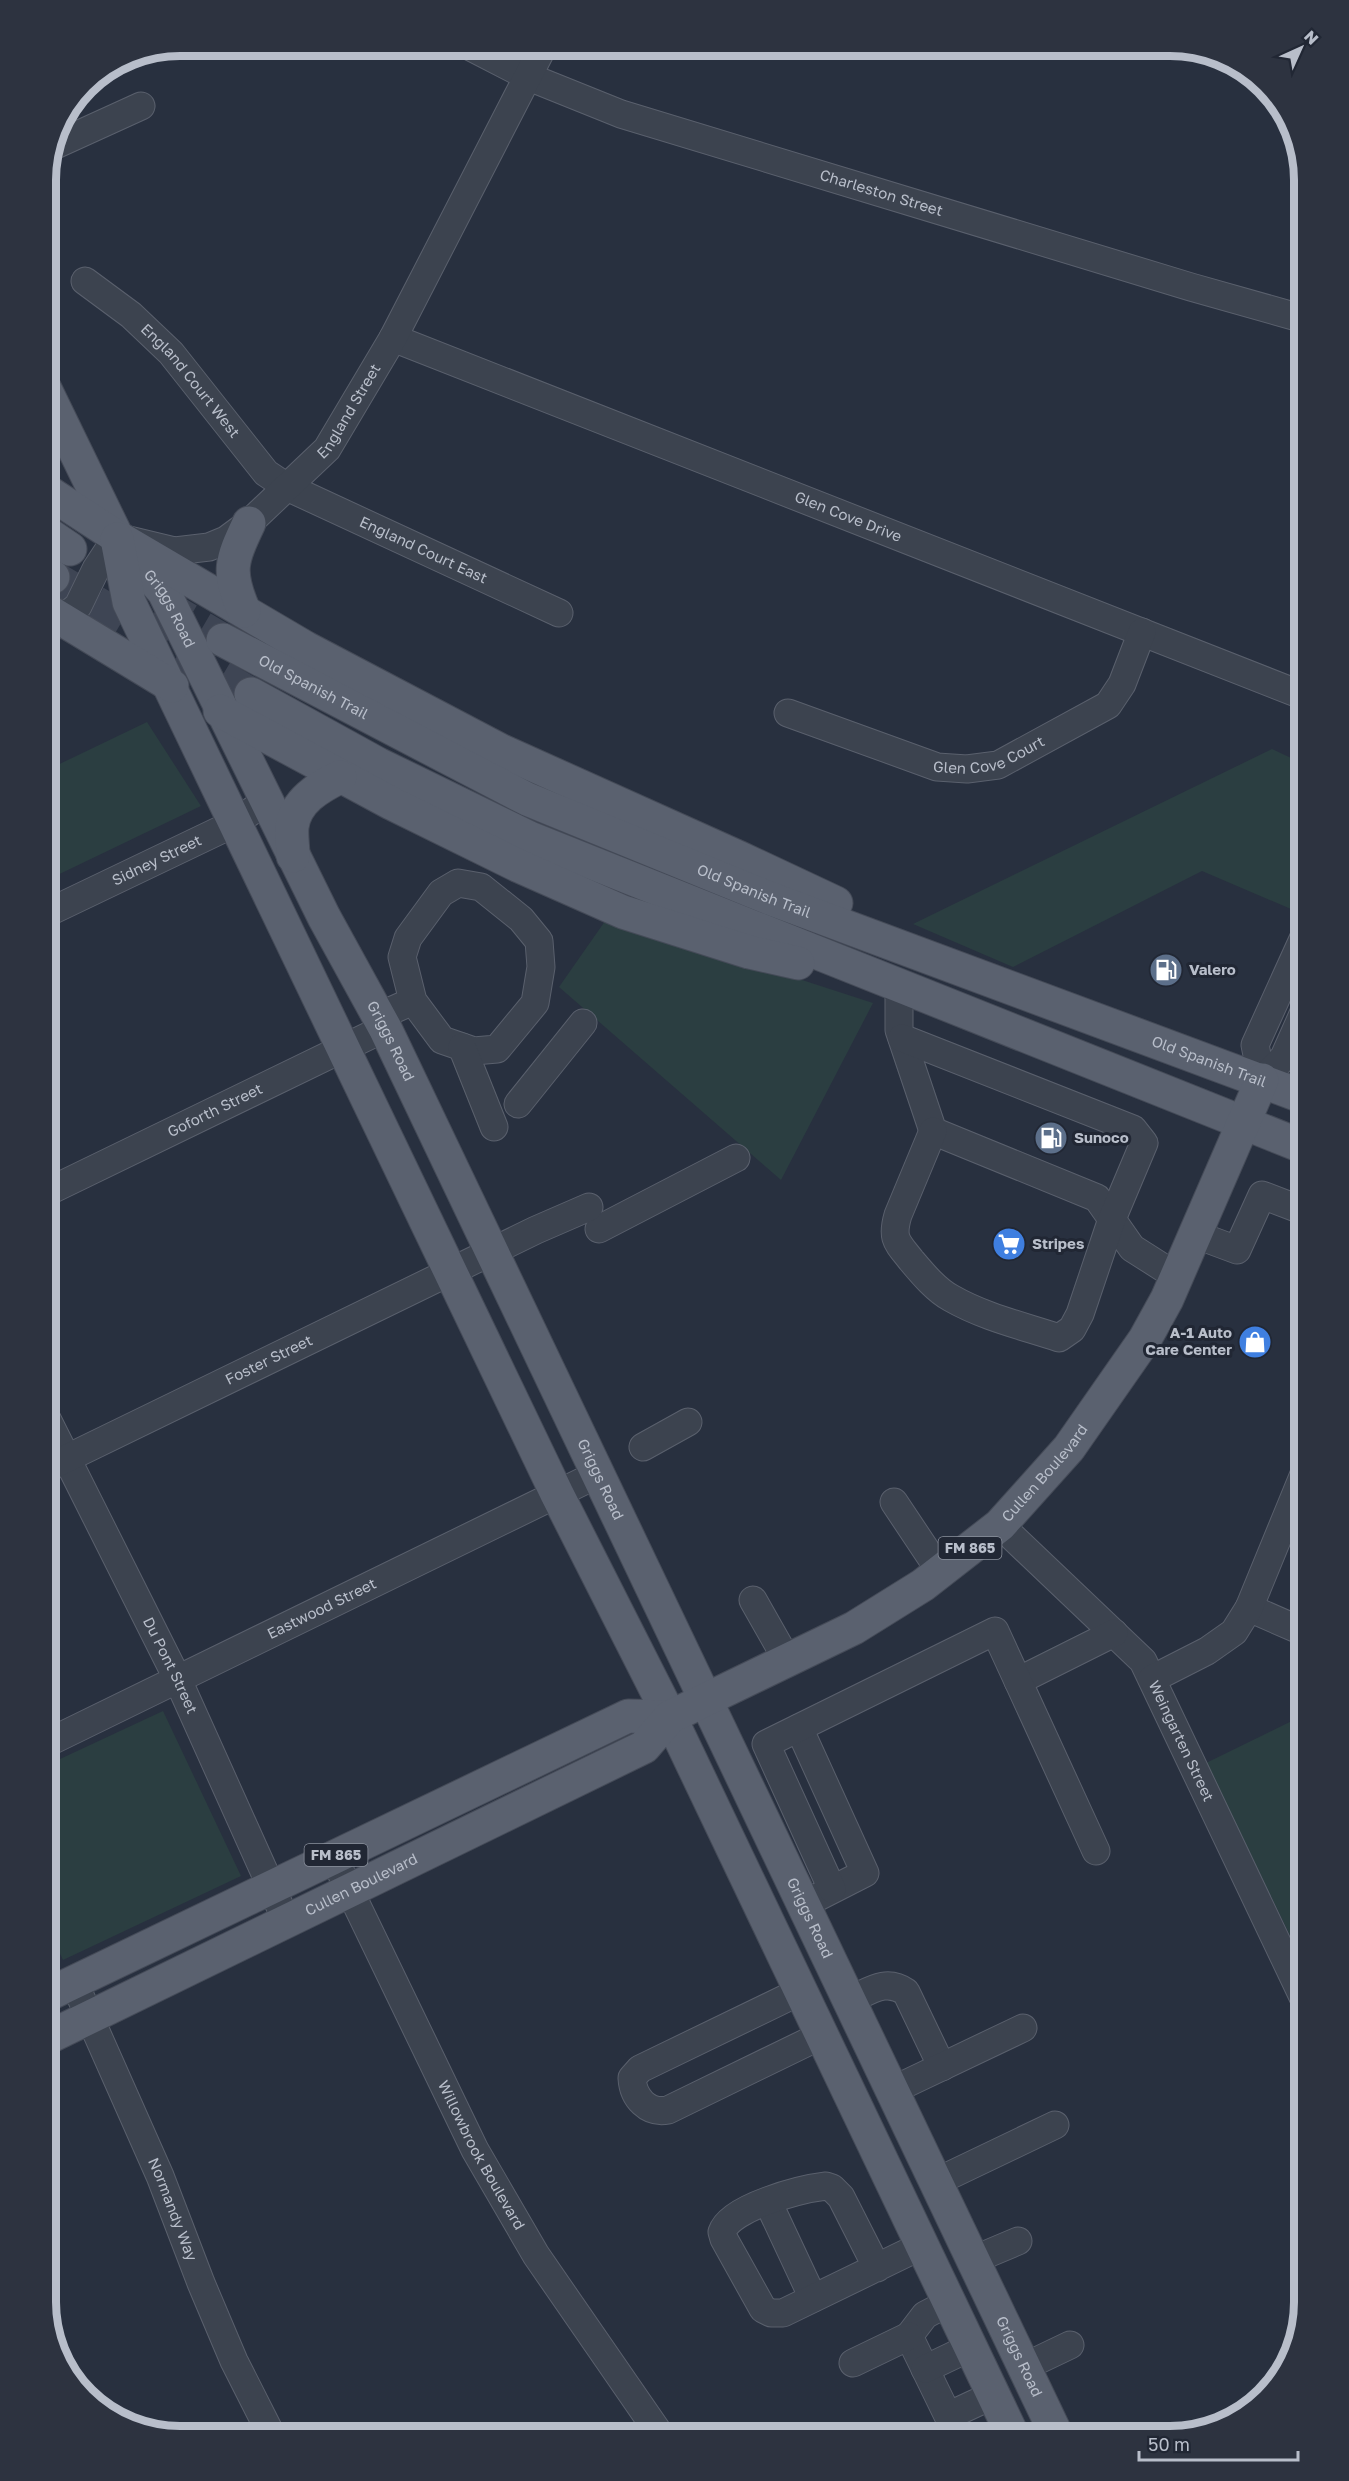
<svg xmlns="http://www.w3.org/2000/svg" width="1349" height="2481" font-family="'Golos Text',sans-serif">
  <style>
    .green { fill: #2b3e41 }
    .lines { fill: none; stroke-linecap: round; stroke-linejoin: round }
    .major-tunnel { stroke: #3e4554; stroke-width: 33; stroke-dasharray: 33 16; stroke-linecap: butt }
    .minor-casing { stroke: #5a606d; stroke-width: 29 }
    .major-casing { stroke: #454b58; stroke-width: 35 }
    .minor { stroke: #3c434f; stroke-width: 27 }
    .major { stroke: #5a616f; stroke-width: 33 }
    .labels { text-anchor: middle; stroke-width: 6; stroke-linejoin: round; paint-order: stroke }
    .shield { fill: #212734; stroke: #8b919d; stroke-width: 1.5 }
    .shield-label { font-size: 14px; font-weight: bold; fill: #b8beca }
    .street-label { font-size: 15px; fill: #b8beca; stroke: #212734 }
    .poi-label { font-size: 15px; font-weight: bold; fill: #b8beca; stroke: #212734; text-anchor: start }
    .rim { fill: none; stroke: #b8beca; stroke-width: 8 }
  </style>
  <rect width="100%" height="100%" fill="#28303f"/>
  <path class="green" d="M147,722L201,806L45,881V771Z
    M1272,749L1304,764V899L1298,912L1202,871L1013,967L913,924Z
    M610,914L645,929L873,1003L781,1180L559,987Z
    M163,1711L241,1876L63,1960L45,1922V1766Z
    M1304,1715V1964L1206,1763Z"/>
  <g class="lines">
    <path class="major-tunnel" d="M53,577L251,694
      M160,603L223,640"/>
    <g class="minor-casing">
      <g id="minor">
        <path id="s1" d="M467,45L529,77L621,114L1191,287L1304,319"/>
        <path d="M51,147L141,106"/>
        <path id="s2" d="M85,281L131,315L171,353L266,473L287,487L559,613"/>
        <path id="s3" d="M393,338L1304,696"/>
        <path id="s4" d="M45,633L78,606L96,569L117,537L175,551L209,547L226,540L249,523L327,449L393,338L544,45"/>
        <path id="s5" d="M788,713L937,767L967,769L998,765L1108,705L1122,684L1142,632"/>
        <path id="s6" d="M45,914L235,823L267,800"/>
        <path d="M899,986V1030L933,1131L1097,1198L1132,1248L1176,1276"/>
        <path d="M379,1016L413,1001L442,1040L474,1051L497,1049L535,1003L541,967L539,941L521,919L481,887L458,883L441,893L408,938L402,957L413,1001"/>
        <path d="M902,1038L1133,1129L1144,1143L1112,1219L1080,1314L1072,1329L1059,1338C1023,1326 984,1317 951,1298C936,1290 922,1273 911,1260C897,1242 891,1239 898,1215L933,1131"/>
        <path d="M462,1047L494,1127"/>
        <path d="M1262,1080L1255,1045L1304,937"/>
        <path d="M1262,1080L1284,1057L1304,1012"/>
        <path d="M518,1104L583,1023"/>
        <path id="s7" d="M45,1193L385,1028"/>
        <path d="M599,1229L736,1158"/>
        <path d="M1194,1234L1237,1250L1262,1195L1304,1211"/>
        <path id="s8" d="M45,1415L178,1680L286,1920"/>
        <path d="M643,1447L688,1422"/>
        <path id="s9" d="M45,1469L536,1230L589,1207"/>
        <path d="M894,1502L940,1571"/>
        <path id="s10" d="M1000,1525L1143,1661L1304,1999"/>
        <path d="M753,1600L787,1660"/>
        <path d="M1249,1608L1304,1632"/>
        <path d="M1152,1679L1207,1651L1234,1632L1249,1608L1304,1474"/>
        <path d="M1018,1681L1114,1633"/>
        <path d="M799,1728L865,1873L816,1898"/>
        <path id="s11" d="M45,1744L598,1474"/>
        <path id="s12" d="M333,1856L475,2150L536,2255L661,2436"/>
        <path d="M832,1889L766,1744L995,1631L1096,1851"/>
        <path id="s13" d="M74,1982L160,2176L201,2283L234,2361L272,2436"/>
        <path d="M801,1991L640,2069L632,2078C633,2098 648,2114 668,2110L822,2035"/>
        <path d="M850,2000C870,1991 886,1978 906,1992L942,2067"/>
        <path d="M893,2090L1023,2028"/>
        <path d="M936,2182L1055,2125"/>
        <path d="M768,2202L813,2298"/>
        <path d="M973,2260L1018,2241"/>
        <path d="M877,2268L841,2197L832,2188L826,2186C801,2189 730,2207 722,2232L724,2239L763,2309L771,2313H783L923,2245"/>
        <path d="M950,2302L925,2315L909,2336L948,2416L993,2395"/>
        <path d="M853,2363L909,2336"/>
        <path d="M1024,2367L1070,2345"/>
        <path d="M925,2369L971,2347"/>
      </g>
    </g>
    <g class="major-casing">
      <g id="major">
        <path id="s14" d="M45,389L117,537L164,592L324,917L385,1028L1057,2436"/>
        <path d="M45,490L117,537L306,648L502,751L740,858L836,903"/>
        <path d="M45,532L70,549"/>
        <path d="M117,539L129,602L557,1494L670,1717L1013,2436"/>
        <path d="M45,572L53,577"/>
        <path d="M45,609L172,686"/>
        <path d="M244,611C227,571 231,561 249,523"/>
        <path id="s15" d="M223,640L527,799L769,898L1304,1097"/>
        <path d="M251,694L378,764L530,838L1304,1147"/>
        <path d="M220,711L391,803L519,866L623,912L749,952L798,963"/>
        <path d="M293,856C293,846 291,836 292,827C295,801 319,787 340,777"/>
        <path d="M45,1996L628,1716L670,1717"/>
        <path id="s16" d="M45,2039L644,1747L670,1717L854,1628L923,1585L1000,1525L1069,1448L1145,1339L1167,1299L1262,1080"/>
      </g>
    </g>
    <use href="#minor" class="minor"/>
    <use href="#major" class="major"/>
  </g>
  <defs>
    <g id="fuel-disc" transform="scale(1.725)"><circle r="9.5" fill="#5c6f8a" stroke="#212734"/><path d="M-5.5-6h7V0h2V4h1.3V-2.5L3-4.5l.8-.8L6-3V5H2.5V1h-1V6h-7ZM-4.2-4.7v3.2H.2V-4.7Z" fill="#fff"/></g>
    <g id="supermarket-disc" transform="scale(1.725)"><circle r="9.5" fill="#3f7fe0" stroke="#212734"/><path d="M-6-5.5h2.5l.6 2H6L4.5 2H-2.5L-4.4-4H-6ZM-1.5 3.2a1.3 1.3 0 1 0 .1 0ZM3 3.2a1.3 1.3 0 1 0 .1 0Z" fill="#fff"/></g>
    <g id="shop-disc" transform="scale(1.725)"><circle r="9.5" fill="#3f7fe0" stroke="#212734"/><path d="M-5-2.5h2.3a2.7 3.5 0 0 1 5.4 0H5L5.5 6h-11ZM-1.5-2.5h3a1.5 2.3 0 0 0-3 0Z" fill="#fff"/></g>
  </defs>
  <g fill-rule="evenodd">
    <use href="#fuel-disc" x="1166" y="970"/>
    <use href="#fuel-disc" x="1051" y="1138"/>
    <use href="#supermarket-disc" x="1009" y="1244"/>
    <use href="#shop-disc" x="1255" y="1342"/>
  </g>
  <g class="labels">
    <g class="shield">
      <rect x="938.5" y="1537" width="63" height="22" rx="4.5"/>
      <rect x="304.5" y="1844" width="63" height="22" rx="4.5"/>
    </g>
    <g class="shield-label">
      <text x="970" y="1553">FM 865</text>
      <text x="336" y="1860">FM 865</text>
    </g>
    <g class="street-label">
      <text dy="5" stroke="none"><textPath href="#s1" startOffset="441">Charleston Street</textPath></text>
      <text dy="5" stroke="none"><textPath href="#s2" startOffset="146">England Court West</textPath></text>
      <text dy="5" stroke="none"><textPath href="#s4" startOffset="414">England Street</textPath></text>
      <text dy="5" stroke="none"><textPath href="#s3" startOffset="489">Glen Cove Drive</textPath></text>
      <text dy="5" stroke="none"><textPath href="#s2" startOffset="441">England Court East</textPath></text>
      <text dy="5" stroke="none"><textPath href="#s14" startOffset="254">Griggs Road</textPath></text>
      <text dy="5" stroke="none"><textPath href="#s15" startOffset="102">Old Spanish Trail</textPath></text>
      <text dy="5" stroke="none"><textPath href="#s5" startOffset="213">Glen Cove Court</textPath></text>
      <text dy="5" stroke="none"><textPath href="#s6" startOffset="124">Sidney Street</textPath></text>
      <text dy="5" stroke="none"><textPath href="#s15" startOffset="588">Old Spanish Trail</textPath></text>
      <text dy="5" stroke="none"><textPath href="#s14" startOffset="740">Griggs Road</textPath></text>
      <text dy="5" stroke="none"><textPath href="#s15" startOffset="1074">Old Spanish Trail</textPath></text>
      <text dy="5" stroke="none"><textPath href="#s7" startOffset="189">Goforth Street</textPath></text>
      <text dy="5" stroke="none"><textPath href="#s9" startOffset="249">Foster Street</textPath></text>
      <text dy="5" stroke="none"><textPath href="#s16" startOffset="1158">Cullen Boulevard</textPath></text>
      <text dy="5" stroke="none"><textPath href="#s14" startOffset="1226">Griggs Road</textPath></text>
      <text dy="5" stroke="none"><textPath href="#s11" startOffset="308">Eastwood Street</textPath></text>
      <text dy="5" stroke="none"><textPath href="#s8" startOffset="280">Du Pont Street</textPath></text>
      <text dy="5" stroke="none"><textPath href="#s10" startOffset="286">Weingarten Street</textPath></text>
      <text dy="5" stroke="none"><textPath href="#s16" startOffset="352">Cullen Boulevard</textPath></text>
      <text dy="5" stroke="none"><textPath href="#s14" startOffset="1712">Griggs Road</textPath></text>
      <text dy="5" stroke="none"><textPath href="#s12" startOffset="334">Willowbrook Boulevard</textPath></text>
      <text dy="5" stroke="none"><textPath href="#s13" startOffset="248">Normandy Way</textPath></text>
      <text dy="5" stroke="none"><textPath href="#s14" startOffset="2198">Griggs Road</textPath></text>
    </g>
    <g class="poi-label">
      <text x="1189" y="975">Valero</text>
      <text x="1074" y="1143">Sunoco</text>
      <text x="1032" y="1249">Stripes</text>
      <text x="1232" y="1338" text-anchor="end">A-1 Auto<tspan x="1232" dy="17">Care Center</tspan></text>
    </g>
  </g>
  <path d="M0 0H1349V2481H0ZM180 56H1170A124 124 0 0 1 1294 180V2302A124 124 0 0 1 1170 2426H180A124 124 0 0 1 56 2302V180A124 124 0 0 1 180 56Z" fill="#2d3340" fill-rule="evenodd"/>
  <path class="rim" d="M180 56H1170A124 124 0 0 1 1294 180V2302A124 124 0 0 1 1170 2426H180A124 124 0 0 1 56 2302V180A124 124 0 0 1 180 56Z"/>
  <g transform="translate(1301 48) rotate(45)" stroke="#212734" stroke-width="4.5" paint-order="stroke">
  <path d="M0-4.5L10 22L0 15L-10 22Z" fill="#b8beca"/>
  <text y="-9" font-size="16" font-weight="bold" text-anchor="middle" fill="#b8beca">N</text>
  </g>
  <path d="M1139 2451v9h159v-9" fill="none" stroke="#b8beca" stroke-width="3"/>
  <text x="1148" y="2451" font-size="18" fill="#b8beca" stroke="#212734" stroke-width="4.5" paint-order="stroke">50 m</text>
</svg>
